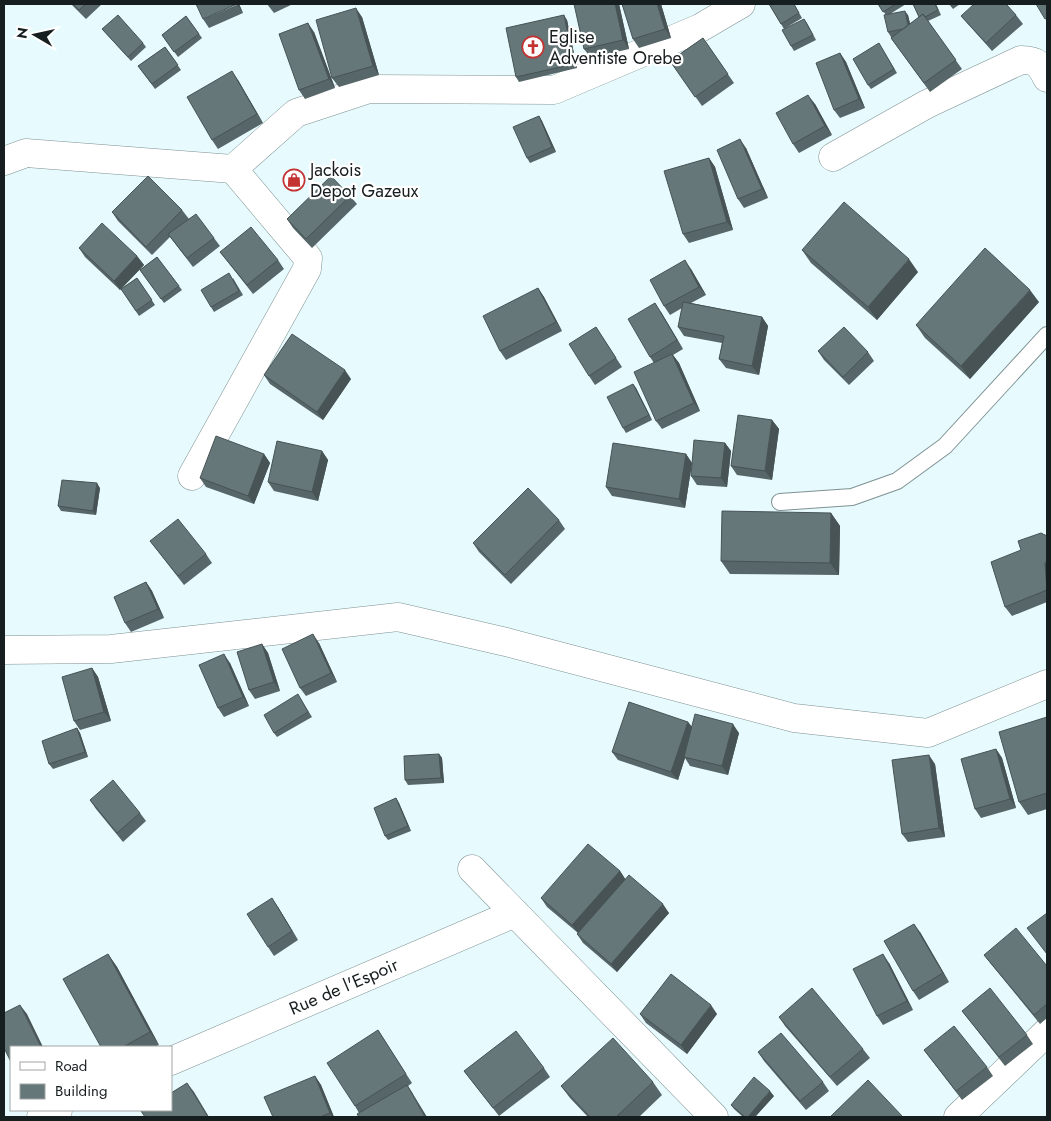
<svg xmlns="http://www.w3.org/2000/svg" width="1051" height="1121" font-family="Jost,sans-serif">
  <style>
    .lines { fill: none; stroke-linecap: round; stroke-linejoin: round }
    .lane-casing { stroke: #7e9193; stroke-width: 18 }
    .street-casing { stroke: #7e9193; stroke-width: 29 }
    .secondary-casing { stroke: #7e9193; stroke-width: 29 }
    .lane { stroke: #fff; stroke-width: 16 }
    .street { stroke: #fff; stroke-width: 28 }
    .secondary { stroke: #fff; stroke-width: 28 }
    .wall { fill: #576668 }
    .shaded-wall { fill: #475355 }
    .building { fill: #657779; stroke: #475355 }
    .labels { text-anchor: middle; stroke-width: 4.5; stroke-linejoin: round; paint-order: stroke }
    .poi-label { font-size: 18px; fill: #171e1f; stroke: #fff; text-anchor: start }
    .street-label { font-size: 18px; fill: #171e1f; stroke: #fff }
  </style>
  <rect width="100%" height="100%" fill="#e7fafd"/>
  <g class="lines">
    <g class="lane-casing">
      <path id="lane" d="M780,502L852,497L897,481L945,446L1047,335"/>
    </g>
    <g class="street-casing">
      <g id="street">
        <path d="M833,157L927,104L1021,60C1037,60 1040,64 1047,78"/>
        <path d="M4,161L26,153L233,169L296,113L369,89L554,90L700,28L741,4"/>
        <path d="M192,476L307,269L308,258L233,169"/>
        <path d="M472,869L714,1117"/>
        <path id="s1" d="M171,1061L515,913"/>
        <path d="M41,1117L58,1110"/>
        <path d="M958,1117L1047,1032"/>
      </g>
    </g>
    <g class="secondary-casing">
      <path id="secondary" d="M4,650L111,649L398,617L506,642L794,718L928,733L1047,684"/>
    </g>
    <use href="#lane" class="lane"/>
    <use href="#street" class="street"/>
    <use href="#secondary" class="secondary"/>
  </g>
  <path class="wall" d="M71,4H102L86,19Z
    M239,4L243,13L209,28L203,19Z
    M267,4H293L274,13Z
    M619,4L629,49L591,58L584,49Z
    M661,4L671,38L639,48L633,39Z
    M769,4H794L802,18L784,29Z
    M878,4H906L890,14L908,15L910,24L919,17L913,4H936L941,15L928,21L962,69L930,92L891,38V37L888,32L886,15Z
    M949,4H960L953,9Z
    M1016,15L1023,24L992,51L968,24L961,16Z
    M186,16L202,38L178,57L162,35Z
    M362,17L379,75L339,87L332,78Z
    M804,19L816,40L794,51L791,46Z
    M567,20L577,68L519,82L516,77Z
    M102,29L143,43L146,47L131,61Z
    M314,32L335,88L305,99L299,90Z
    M703,38L734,83L702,106L670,61Z
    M165,47L181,70L155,89L138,66Z
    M882,48L897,73L871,89L868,85Z
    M840,53L846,62L865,108L840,118L834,110Z
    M238,80L263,123L218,149L212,140Z
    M815,104L832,135L799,153L793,144Z
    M539,116L542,121L556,152L530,163L527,158Z
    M746,148L768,198L744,208L738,199Z
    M709,158L715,167L733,230L689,243L683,234Z
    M350,196L357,204L312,248L293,228L287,219Z
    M182,210L189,219L214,238L220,246L193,267L170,237L152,255L118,221L112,212Z
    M79,248L137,256L144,265L120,290L85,257Z
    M802,250L918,272L877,320L811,263Z
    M220,252L278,260L284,269L253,294Z
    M157,257L182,290L164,303L140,270Z
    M691,269L706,295L691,303L762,317L768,326L759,375L726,368L719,359L722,343L684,336L678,327L682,308L670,315L664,306Z
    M137,278L155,305L139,316L121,289Z
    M233,278L243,295L214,312L211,307Z
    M538,288L544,297L562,331L506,360L500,351Z
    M1039,302L970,379L925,338L916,325Z
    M661,312L683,349L673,355L679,363L700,411L662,429L656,421L654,363L650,357Z
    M596,327L622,367L595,385L589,376Z
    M818,351L868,352L874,361L849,385L824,360Z
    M264,375L351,379L323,420L270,384Z
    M633,384L636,388L652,420L626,433L623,428Z
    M772,420L779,429L772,480L737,475L731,466Z
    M725,443L731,451L727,487L697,485L691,476Z
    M322,451L328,460L318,501L274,491L268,482Z
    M264,454L270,463L254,504L206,487L200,478Z
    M686,454L692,463L685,508L612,496L606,487Z
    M100,488L96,515L61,511L58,506Z
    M831,513L840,526L839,575L730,574L721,561Z
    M559,520L565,529L511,584L479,552L473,543Z
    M1047,536V602L1012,616L1005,607L1021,550Z
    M150,541L206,554L212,563L184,585Z
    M146,582L152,591L164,618L131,632L125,623Z
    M319,643L337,682L306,696L300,688Z
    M262,644L268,653L280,691L255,699L249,690Z
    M230,663L249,706L224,717L218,708Z
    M92,668L98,677L111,721L80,730L74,721Z
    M301,699L312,717L277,737L274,733Z
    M1047,717V809L1028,815L1019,802Z
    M688,722L692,727L739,733L728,775L690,766L685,758L678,780L618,760L612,752Z
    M77,728L80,733L88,757L53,769L49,764Z
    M996,749L1002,758L1016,808L981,818L975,809Z
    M439,754L442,758L444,783L408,785L405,780Z
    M935,764L945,837L908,842L902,834Z
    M396,798L399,803L411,831L388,840L385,836Z
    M90,800L140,813L146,821L123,842L96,809Z
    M620,871L625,879L669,913L617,972L583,943L577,934L578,933L547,907L541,898Z
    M278,907L298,940L274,956L268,947Z
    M920,932L949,982L919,1000L913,991Z
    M108,954L117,967L159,1045L155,1047H101Z
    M984,955L1047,966V1018L1040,1024L991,964Z
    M889,963L913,1010L883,1025L877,1016Z
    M962,1011L1027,1035L1033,1044L1005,1066Z
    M640,1014H717L687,1054L646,1023Z
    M779,1017L863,1049L870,1058L837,1086L785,1026Z
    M378,1030L412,1083L408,1086L413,1094L359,1113L355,1106Z
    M924,1050L987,1067L993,1076L962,1100Z
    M758,1052L823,1082L829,1091L806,1110L764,1061Z
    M544,1068L550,1077L499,1116L464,1071Z
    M315,1076L321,1085L334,1117H273Z
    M653,1082L662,1095L639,1117H588L570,1098L561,1086Z
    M774,1096L755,1117H743L734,1109L731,1105Z"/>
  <path class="shaded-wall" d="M237,4H239L243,13Z
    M615,4H619L629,49L623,40Z
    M657,4H661L671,38L665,29Z
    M356,8L362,17L379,75L373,66Z
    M905,11L908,15L912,32L909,28Z
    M564,15L567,20L577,68L574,64Z
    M804,19L807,23L816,40L813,35Z
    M308,23L314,32L335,88L329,79Z
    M840,53L846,62L865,108L859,99Z
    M232,71L238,80L263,123L257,114Z
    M808,95L815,104L832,135L825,126Z
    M539,116L542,121L556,152L552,147Z
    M740,139L746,148L768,198L762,189Z
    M709,158L715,167L733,230L727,222Z
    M137,256L144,265L120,290L114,281Z
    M909,259L918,272L877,320L868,307Z
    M685,260L691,269L706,295L699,287Z
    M538,288L544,297L562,331L556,322Z
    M1030,290L1039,302L970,379L961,366Z
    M655,303L661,312L683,349L677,340Z
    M762,317L768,326L759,375L752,366Z
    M672,354L679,363L700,411L694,403Z
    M345,370L351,379L323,420L317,412Z
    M633,384L636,388L652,420L649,415Z
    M772,420L779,429L772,480L765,471Z
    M725,443L731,451L727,487L721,478Z
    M322,451L328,460L318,501L312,492Z
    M264,454L270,463L254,504L248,496Z
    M686,454L692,463L685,508L679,499Z
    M97,483L100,488L96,515L93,511Z
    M831,513L840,526L839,575L830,563Z
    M1045,563L1047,566V590Z
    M146,582L152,591L164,618L158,609Z
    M313,634L319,643L337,682L331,673Z
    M262,644L268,653L280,691L274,682Z
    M224,654L230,663L249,706L243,697Z
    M92,668L98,677L111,721L104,712Z
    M688,722L695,731L684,757L685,758L678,780L671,772Z
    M733,724L739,733L728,775L722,766Z
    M77,728L80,733L88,757L85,752Z
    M996,749L1002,758L1016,808L1010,799Z
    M439,754L442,758L444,783L441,778Z
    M929,755L935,764L945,837L939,828Z
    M396,798L399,803L411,831L408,826Z
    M620,871L626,880L579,934L572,925Z
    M272,898L278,907L298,940L292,931Z
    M663,904L669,913L617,972L611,964Z
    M914,924L920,932L949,982L943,973Z
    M108,954L117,967L159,1045L150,1032Z
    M883,954L889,963L913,1010L907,1001Z
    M20,1005L27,1014L43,1047H41Z
    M711,1005L717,1014L687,1054L681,1045Z
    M315,1076L321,1085L334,1117H333L330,1113Z
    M187,1083L194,1092L209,1117H208Z
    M407,1085L413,1094L427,1117H425Z
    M770,1091L774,1096L755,1117H748Z"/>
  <path class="building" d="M73,4H86L79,10Z
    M196,4H237L203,19Z
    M574,4H615L623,40L584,49Z
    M622,4H657L665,29L633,39Z
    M769,4H794L799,13L781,24Z
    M878,4H896L883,12Z
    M913,4H935L938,10L925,17L923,14L919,17Z
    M974,4H1006L1016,15L986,43L961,16Z
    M1036,4H1047V18L1045,19Z
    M356,8L373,66L332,78L316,20Z
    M905,11L908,25L903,29L888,32L884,15Z
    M923,14L956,60L924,83L891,38Z
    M118,15L143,43L128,57L102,29Z
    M564,15L574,64L516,77L506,28Z
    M186,16L199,34L174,52L162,35Z
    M804,19L813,35L791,46L782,30Z
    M308,23L329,79L299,90L279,34Z
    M703,38L728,74L695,97L670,61Z
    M879,43L894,69L868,85L853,59Z
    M165,47L178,65L152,84L138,66Z
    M840,53L859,99L834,110L816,63Z
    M232,71L257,114L212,140L187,97Z
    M808,95L825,126L793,144L776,113Z
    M539,116L552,147L527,158L513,127Z
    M740,139L762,189L738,199L717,150Z
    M709,158L727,222L683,234L664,171Z
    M148,176L182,210L146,247L112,212Z
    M331,176L350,196L306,239L287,219Z
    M844,202L909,259L868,307L802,250Z
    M196,214L214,238L187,258L168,234Z
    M102,223L137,256L114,281L79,248Z
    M251,227L278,260L247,285L220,252Z
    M985,248L1030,290L961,366L916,325Z
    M157,257L179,286L161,299L140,270Z
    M685,260L699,287L664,306L650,280Z
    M229,273L239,291L211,307L201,290Z
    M137,278L152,300L136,311L121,289Z
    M538,288L556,322L500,351L483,316Z
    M683,302L762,317L752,366L719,359L724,336L678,327Z
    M655,303L677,340L650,357L628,319Z
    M596,327L616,358L589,376L569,344Z
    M844,327L868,352L843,377L818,351Z
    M292,334L345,370L317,412L264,375Z
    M672,354L694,403L656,421L634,372Z
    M633,384L649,415L623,428L607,397Z
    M738,415L772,420L765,471L731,466Z
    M216,436L264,454L248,496L200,478Z
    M694,440L725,443L721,478L691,476Z
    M277,441L322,451L312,492L268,482Z
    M613,443L686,454L679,499L606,487Z
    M62,480L97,483L93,511L58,506Z
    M528,488L559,520L505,575L473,543Z
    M722,511L831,513L830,563L721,561Z
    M178,519L206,554L178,576L150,541Z
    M1041,533L1047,536V561L1045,563L1047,590L1005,607L991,562L1021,550L1018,541Z
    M146,582L158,609L125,623L114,597Z
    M313,634L331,673L300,688L282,649Z
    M262,644L274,682L249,690L237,652Z
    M224,654L243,697L218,708L199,665Z
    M92,668L104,712L74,721L62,677Z
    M298,694L308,712L274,733L264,715Z
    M629,702L688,722L671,772L612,752Z
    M695,714L733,724L722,766L684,757Z
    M1047,717V793L1019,802L999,732Z
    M77,728L85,752L49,764L42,741Z
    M996,749L1010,799L975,809L961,759Z
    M439,754L441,778L405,780L404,756Z
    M929,755L939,828L902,834L892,760Z
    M113,780L140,813L117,833L90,800Z
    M396,798L408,826L385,836L374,808Z
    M588,844L620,871L572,925L541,898Z
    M629,875L663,904L611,964L577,934Z
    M272,898L292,931L268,947L247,914Z
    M1047,913V954L1027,928Z
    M914,924L943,973L913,991L884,941Z
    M1016,928L1047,966V1004L1034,1015L984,955Z
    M108,954L150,1032L123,1047H101L63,979Z
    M883,954L907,1001L877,1016L853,969Z
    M671,974L711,1005L681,1045L640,1014Z
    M812,988L863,1049L830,1077L779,1017Z
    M990,988L1027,1035L999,1057L962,1011Z
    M20,1005L41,1047H11V1062L4,1048V1013Z
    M954,1026L987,1067L956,1091L924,1050Z
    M378,1030L406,1074L355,1106L327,1063Z
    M516,1031L544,1068L493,1108L464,1071Z
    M781,1033L823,1082L800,1101L758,1052Z
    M613,1038L653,1082L616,1117H590L561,1086Z
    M315,1076L330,1113L320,1117H273L264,1097Z
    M754,1077L770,1091L748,1117H745L731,1105Z
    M868,1080L903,1117H830Z
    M187,1083L208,1117H145L141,1111L143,1110H171V1093Z
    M407,1085L425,1117H359L357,1114Z"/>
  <defs>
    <g id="church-ring" transform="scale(1.125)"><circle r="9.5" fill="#fff" stroke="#c23332" stroke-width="1.5"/><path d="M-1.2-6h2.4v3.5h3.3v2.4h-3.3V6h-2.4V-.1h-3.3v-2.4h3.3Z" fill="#c23332"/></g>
    <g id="shop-ring" transform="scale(1.125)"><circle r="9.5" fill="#fff" stroke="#c23332" stroke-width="1.5"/><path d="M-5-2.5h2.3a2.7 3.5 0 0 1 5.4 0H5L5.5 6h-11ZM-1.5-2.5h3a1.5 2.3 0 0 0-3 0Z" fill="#c23332"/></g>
  </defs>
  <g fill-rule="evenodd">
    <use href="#church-ring" x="533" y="47"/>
    <use href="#shop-ring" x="294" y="180"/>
  </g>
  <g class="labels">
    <g class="poi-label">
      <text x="549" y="43">Eglise<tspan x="549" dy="21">Adventiste Orebe</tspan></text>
      <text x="310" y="176">Jackois<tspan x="310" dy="21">Depot Gazeux</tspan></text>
    </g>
    <g class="street-label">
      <text dy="6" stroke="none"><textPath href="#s1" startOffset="188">Rue de l'Espoir</textPath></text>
    </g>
  </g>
  <rect width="1051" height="1121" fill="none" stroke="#171e1f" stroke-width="10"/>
  <rect x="10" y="1046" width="162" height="65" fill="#ffffff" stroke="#a2a5a5"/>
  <rect x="20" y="1062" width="25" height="8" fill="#ffffff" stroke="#a2a5a5"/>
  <text x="55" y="1071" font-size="15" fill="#171e1f">Road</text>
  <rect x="20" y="1084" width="25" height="15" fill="#657779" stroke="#a2a5a5"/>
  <text x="55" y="1096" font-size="15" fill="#171e1f">Building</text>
  <g transform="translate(35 35) rotate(279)" stroke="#ffffff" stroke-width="4" paint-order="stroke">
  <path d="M0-4L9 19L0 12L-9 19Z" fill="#171e1f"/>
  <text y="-8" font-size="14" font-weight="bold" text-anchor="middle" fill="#171e1f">N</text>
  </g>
</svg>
